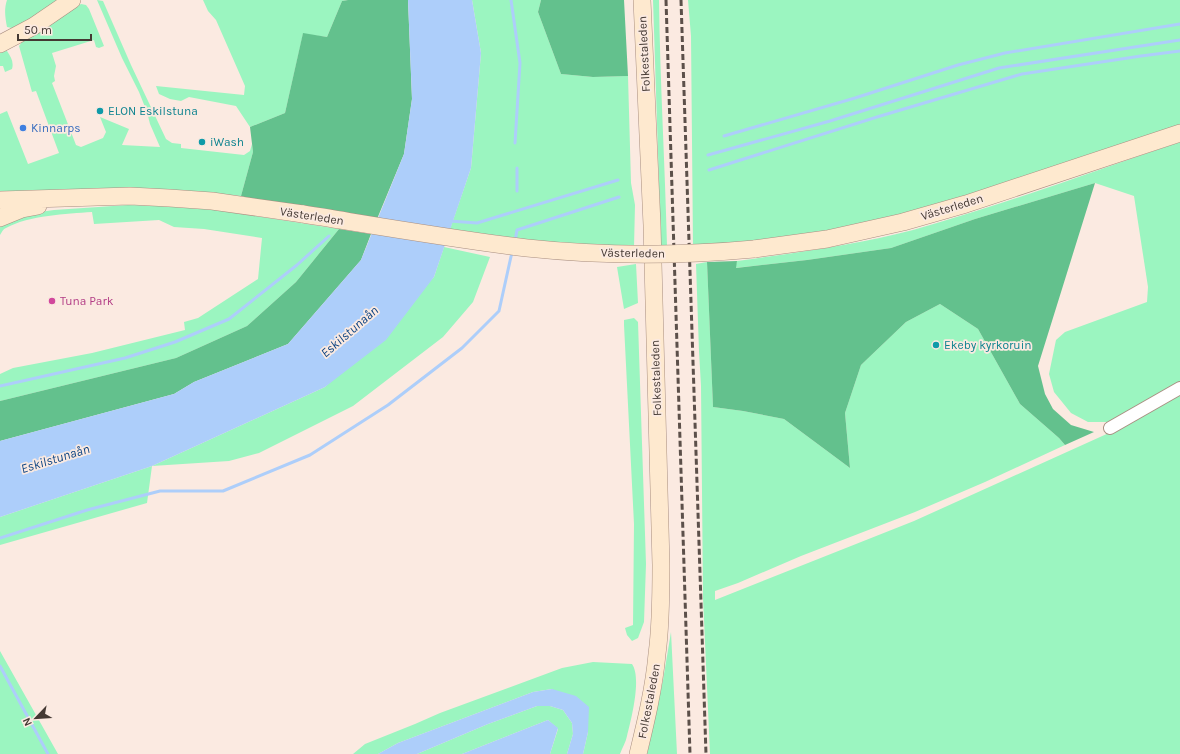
<svg xmlns="http://www.w3.org/2000/svg" width="1180" height="754" font-family="Karla,sans-serif">
  <style>
    .green { fill: #9bf5c0 }
    .forest { fill: #63c18d }
    .water { fill: #adcefa }
    .lines { fill: none; stroke-linecap: round; stroke-linejoin: round }
    .stream { stroke: #adcefa; stroke-width: 3 }
    .street-casing { stroke: #a98f81; stroke-width: 14 }
    .secondary-casing { stroke: #a98f81; stroke-width: 18 }
    .street { stroke: #fff; stroke-width: 12 }
    .secondary { stroke: #fee9cf; stroke-width: 17 }
    .rail { stroke: #5c504a; stroke-width: 3; stroke-dasharray: 6 3; stroke-linecap: butt }
    .secondary-bridge-casing { stroke: #a98f81; stroke-width: 18; stroke-linecap: butt }
    .secondary-bridge { stroke: #fee9cf; stroke-width: 17 }
    .culture-dot { fill: #0f9aa8; stroke: #fbeae1; stroke-width: 1.5 }
    .shop-dot { fill: #3f7fe0; stroke: #fbeae1; stroke-width: 1.5 }
    .hotel-dot { fill: #d1479c; stroke: #fbeae1; stroke-width: 1.5 }
    .labels { text-anchor: middle; stroke-width: 3.5; stroke-linejoin: round; paint-order: stroke }
    .street-label { font-size: 12px; fill: #443933; stroke: #fbeae1 }
    .culture-label { font-size: 12px; fill: #0d838f; stroke: #fbeae1; text-anchor: start }
    .shop-label { font-size: 12px; fill: #366cbe; stroke: #fbeae1; text-anchor: start }
    .hotel-label { font-size: 12px; fill: #b23c85; stroke: #fbeae1; text-anchor: start }
    .water-label { font-size: 13px; font-style: italic; fill: #0e4584; stroke: #fbeae1 }
  </style>
  <rect width="100%" height="100%" fill="#fbeae1"/>
  <path class="green" d="M7,0H60L30,19L12,28L7,27C5,17 4,9 7,0Z
    M97,0L103,1L131,65L166,139L172,143L181,144V148L244,155L250,151L252,144L253,152L241,196L195,192L0,196V114L7,111L28,164L59,153L36,91L32,92L19,46L22,42L81,4L86,5L89,9L104,46L99,48L96,47L94,40L52,53L56,66L54,76L55,81L52,83L76,145L81,147L103,138L106,132L100,117L129,129L122,145L160,147L150,124L147,112L139,92L122,58Z
    M203,0H348L342,1L327,37L303,34L285,113L250,127L236,106L189,97L181,101L170,99L159,94L156,86L244,95L245,86L216,20L208,11Z
    M472,0H541L538,12L561,74L593,77L628,76L631,183L635,205L634,247L550,243L450,229L471,168L481,53Z
    M653,0H659C660,82 665,164 667,246H661Z
    M688,0H1180V125L910,215L792,239L693,247L691,36Z
    M7,51C11,57 14,62 12,69L5,72L3,66H0V52Z
    M1180,142V382L1127,415L1108,422H1088L1071,413L1054,392L1049,374L1056,340L1065,332L1147,302L1148,287L1134,196L1095,183L975,219L891,248L807,260L735,268L737,261C795,253 855,245 913,230C1003,205 1091,172 1180,142Z
    M128,205L162,206L216,210L339,229L296,282L247,326L176,358L0,401V374L13,368L92,353L185,330L184,322L198,318L258,279L262,238L204,229L174,227L159,220L94,224L92,212C66,214 30,215 6,228C3,229 2,232 0,235V227L10,219L26,214L54,210Z
    M444,247L490,257L473,302L443,337L353,406L259,453L229,461L152,466L147,503L0,545V517L152,466L325,387L434,277Z
    M707,262L713,407L743,411L784,419L850,468L845,413L861,365L906,322L940,304L978,329L1020,404L1059,438L1065,445L985,482L915,512L801,556L738,583L715,591V600L914,521L1131,423L1180,393V754H710L703,597L701,386L699,351L696,264Z
    M636,264L638,303L624,309L617,267Z
    M634,318L638,322L646,564L644,622L638,638L632,641L627,635L625,628L633,625L634,524L624,325V320Z
    M671,632L677,754H647L663,680Z
    M0,651L58,754H0Z
    M593,662L632,664C642,678 631,720 627,736C626,742 622,748 620,754H583L588,732L552,689L533,692L398,743L378,754H353L365,744L415,724L440,713L562,668Z
    M537,706H550L563,710L572,723L573,734L567,754H550L558,729L548,720L462,754H417L488,724Z"/>
  <path class="forest" d="M348,0H408L412,99L404,154L377,219L264,202L241,196L253,152L250,127L285,113L303,33L327,37L342,1Z
    M541,0H624L628,76L593,77L561,74L538,12Z
    M1095,183L1038,366L1045,394L1053,409L1071,425L1094,432L1065,445L1059,438L1020,404L978,329L940,304L906,322L861,365L845,413L850,468L784,419L743,411L713,407L707,262L737,261L736,268L807,260L891,248L975,219Z
    M339,229L371,234L361,260L288,344L194,382L174,394L0,441V401L176,358L247,326L296,282Z"/>
  <path class="water" d="M408,0H472L481,53L471,168L434,277L386,340L325,387L152,466L0,517V441L174,394L194,382L288,344L361,260L404,154L412,99Z
    M552,689L576,696L589,707L588,732L583,754H567L573,734L572,723L563,710L550,706H537L488,724L417,754H378L398,743L533,692Z
    M548,720L558,728L550,754H462Z"/>
  <g class="lines">
    <path class="stream" d="M511,0L520,63L515,143
      M724,136L855,98L958,65L1005,53L1180,24
      M708,155L830,121L999,68L1180,40
      M709,170L877,117L1022,74L1141,56L1180,51
      M517,191V168
      M450,221L477,223L618,180
      M515,241L517,230L619,197
      M0,386L125,358L175,342L229,319L297,265L329,236
      M0,538L87,510L160,491H223L310,455L388,405L462,348L499,311L512,252
      M0,666L48,754"/>
    <g class="street-casing">
      <path id="street" d="M1110,428L1180,388"/>
    </g>
    <g class="secondary-casing">
      <path id="secondary" d="M0,44L34,26L72,0
        M0,200L130,196L169,198L212,201L303,214
        M0,218L22,209L38,206
        M754,249L827,239L903,222L966,204L1180,133
        M638,754C646,721 654,688 657,654C661,625 661,595 661,565L652,225L642,0"/>
    </g>
    <use href="#street" class="street"/>
    <use href="#secondary" class="secondary"/>
    <path class="rail" d="M666,0L690,754
      M681,0L706,754"/>
    <g class="secondary-bridge-casing">
      <path id="secondary-bridge" d="M303,214C378,226 453,239 527,248C602,256 679,256 754,249"/>
    </g>
    <use href="#secondary-bridge" class="secondary-bridge"/>
  </g>
  <g class="culture-dot">
    <circle cx="100" cy="111" r="4"/>
    <circle cx="202" cy="142" r="4"/>
    <circle cx="936" cy="345" r="4"/>
  </g>
  <circle class="shop-dot" cx="23" cy="128" r="4"/>
  <circle class="hotel-dot" cx="52" cy="301" r="4"/>
  <g class="labels">
    <g class="street-label">
      <text transform="translate(644 54) rotate(-93)" y="4">Folkestaleden</text>
      <text transform="translate(952 207) rotate(-17)" y="4">Västerleden</text>
      <text transform="translate(312 216) rotate(9)" y="4">Västerleden</text>
      <text transform="translate(633 253) rotate(1)" y="4">Västerleden</text>
      <text transform="translate(656 378) rotate(-92)" y="4">Folkestaleden</text>
      <text transform="translate(649 701) rotate(-79)" y="4">Folkestaleden</text>
    </g>
    <g class="culture-label">
      <text x="108" y="115">ELON Eskilstuna</text>
      <text x="210" y="146">iWash</text>
      <text x="944" y="349">Ekeby kyrkoruin</text>
    </g>
    <g class="shop-label">
      <text x="31" y="132">Kinnarps</text>
    </g>
    <g class="hotel-label">
      <text x="60" y="305">Tuna Park</text>
    </g>
    <g class="water-label">
      <text transform="translate(349 331) rotate(-41)" y="5">Eskilstunaån</text>
      <text transform="translate(55 458) rotate(-17)" y="5">Eskilstunaån</text>
    </g>
  </g>
  <g transform="translate(36 718) rotate(245)" stroke="#fbeae1" stroke-width="3" paint-order="stroke">
  <path d="M0-3L7 15L0 10L-7 15Z" fill="#443933"/>
  <text y="-6" font-size="11" font-weight="bold" text-anchor="middle" fill="#443933">N</text>
  </g>
  <path d="M18 34v6h73v-6" fill="none" stroke="#443933" stroke-width="2"/>
  <text x="24" y="34" font-size="12" fill="#443933" stroke="#fbeae1" stroke-width="3" paint-order="stroke">50 m</text>
</svg>
